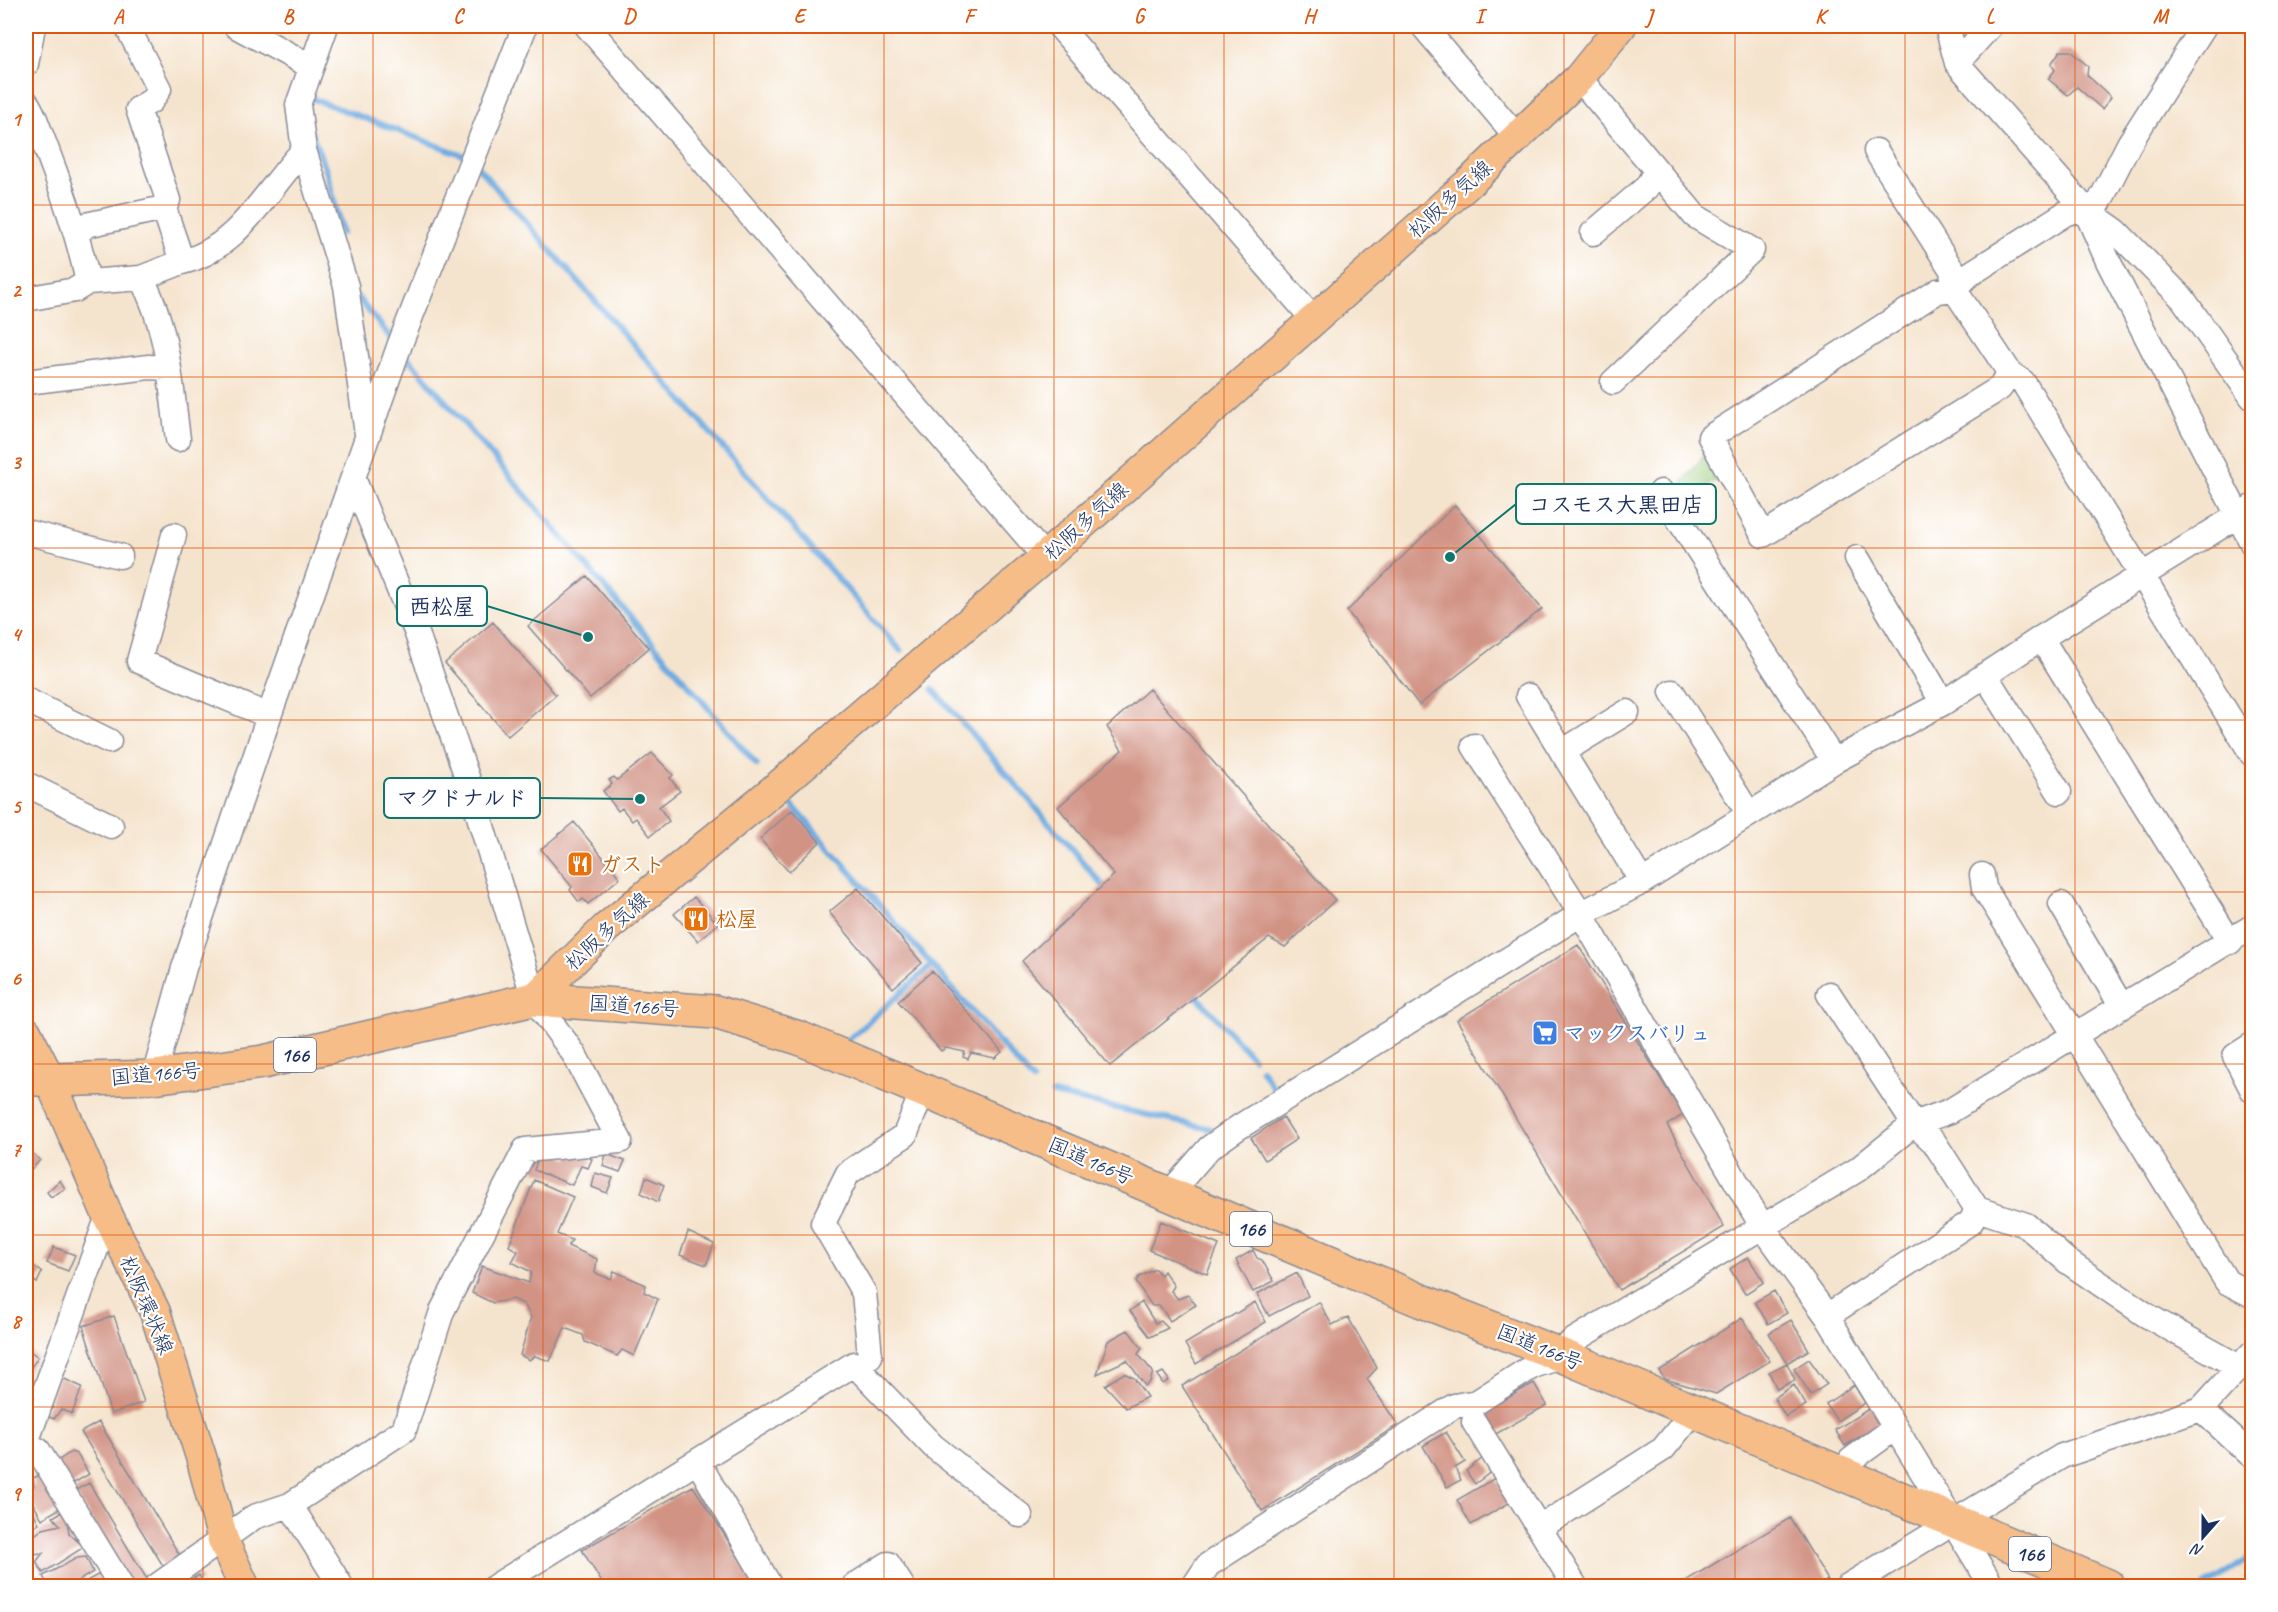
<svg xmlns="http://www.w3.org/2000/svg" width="2278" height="1612" font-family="Caveat,'Klee One',sans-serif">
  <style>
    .green { fill: #9ccd7d; stroke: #5c7e6e; stroke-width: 1.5 }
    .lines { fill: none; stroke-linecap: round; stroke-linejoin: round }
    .stream { stroke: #6face1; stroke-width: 6 }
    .building { fill: #d19384 }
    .minor-casing { stroke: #888a96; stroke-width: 27 }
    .major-casing { stroke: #888a96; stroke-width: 33 }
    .highway-casing { stroke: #888a96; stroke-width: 36 }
    .minor { stroke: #fff; stroke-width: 24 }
    .major { stroke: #f7bd88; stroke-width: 30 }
    .highway { stroke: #f7bd88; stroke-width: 33 }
    .grid { fill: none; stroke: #de5710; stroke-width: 1.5; stroke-opacity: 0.55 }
    .labels { text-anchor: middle; stroke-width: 4.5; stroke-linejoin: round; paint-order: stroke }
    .shield { fill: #fff; stroke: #5f6d8e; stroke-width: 1.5 }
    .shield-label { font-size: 20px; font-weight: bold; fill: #1b2f5e }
    .street-label { font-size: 21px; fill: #1b2f5e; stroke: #fff }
    .food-label { font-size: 21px; font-weight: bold; fill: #c56008; stroke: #fff; text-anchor: start }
    .shop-label { font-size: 21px; font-weight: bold; fill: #366cbe; stroke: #fff; text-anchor: start }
    .leader { fill: none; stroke: #0f766e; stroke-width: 2 }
    .callout-dot { fill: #0f766e; stroke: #fff; stroke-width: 2 }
    .callout { fill: #fff; stroke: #0f766e; stroke-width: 2 }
    .callout-label { font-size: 22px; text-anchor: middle; font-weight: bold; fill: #1b2f5e }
    .neatline { fill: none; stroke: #de5710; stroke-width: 2 }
    .grid-label { font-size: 20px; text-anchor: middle; font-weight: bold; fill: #de5710 }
  </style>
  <rect width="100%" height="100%" fill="#fff"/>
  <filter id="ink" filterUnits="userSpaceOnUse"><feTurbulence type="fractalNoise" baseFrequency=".0167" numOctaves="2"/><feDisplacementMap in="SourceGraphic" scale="12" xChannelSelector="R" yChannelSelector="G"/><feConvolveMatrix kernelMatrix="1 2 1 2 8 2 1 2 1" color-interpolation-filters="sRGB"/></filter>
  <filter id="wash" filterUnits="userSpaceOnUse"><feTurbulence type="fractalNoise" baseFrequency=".008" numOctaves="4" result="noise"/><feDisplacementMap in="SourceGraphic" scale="24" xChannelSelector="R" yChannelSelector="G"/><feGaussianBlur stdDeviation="1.35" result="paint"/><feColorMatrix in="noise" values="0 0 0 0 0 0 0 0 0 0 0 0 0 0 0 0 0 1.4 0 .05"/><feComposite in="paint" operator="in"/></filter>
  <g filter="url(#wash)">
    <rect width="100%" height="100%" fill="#f5e4cd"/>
    <path class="green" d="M1706,453L1720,478L1686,498L1681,485Z"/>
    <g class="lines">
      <path class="stream" d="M308,97L468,157
        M312,134L327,173L342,233
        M477,166L901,651
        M358,298L395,343
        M404,353L757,765
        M933,689L1107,890
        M793,806L1033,1081
        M1193,992L1253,1058
        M847,1041L931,966
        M1261,1069L1277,1094
        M1053,1094L1211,1129
        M2205,1586L2252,1557"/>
    </g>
    <g id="blocks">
      <path class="building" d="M2060,51H2070L2088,66L2087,75L2111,97L2102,109L2077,87L2068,95L2048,79L2055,70L2051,64Z
        M1455,505L1542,609L1419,705L1347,611Z
        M587,576L649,648L590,698L528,626Z
        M493,622L556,695L508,736L445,663Z
        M1149,689L1335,900L1285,947L1269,938L1110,1066L1022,961L1114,875L1058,807L1122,750L1107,727Z
        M652,753L673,775L670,778L680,791L659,807L669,821L650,836L636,818L632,821L622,808L618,811L603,791L612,784L609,780L614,777L617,780Z
        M792,810L820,842L789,872L760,839Z
        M574,822L620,878L588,904L583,899L579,902L570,890L572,887L541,849Z
        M858,888L922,963L893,988L829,912Z
        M694,897L718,924L698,941L674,914Z
        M1578,945L1683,1115L1667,1125L1724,1227L1619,1290L1457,1020Z
        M932,971L1002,1052L995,1058L971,1053L968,1059L963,1057L965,1052L946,1048L941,1051L898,1001Z
        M1283,1117L1297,1139L1265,1160L1251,1138Z
        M26,1147L40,1160L26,1175Z
        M550,1151L568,1159L575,1152L592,1159L588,1168L581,1166L572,1185L534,1170L539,1155Z
        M606,1154L625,1161L620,1172L603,1166Z
        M595,1173L613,1178L607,1193L592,1187Z
        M646,1177L664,1185L658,1202L641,1193Z
        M60,1180L65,1189L51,1197L47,1192Z
        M534,1180L573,1197L557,1234L572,1240L568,1246L597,1259L595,1273L611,1279L614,1271L646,1285L644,1292L658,1299L634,1356L622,1350L617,1356L585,1342L583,1335L565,1328L550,1361L535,1356L529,1360L520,1355L531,1317L524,1304L513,1299L493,1303L472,1293L482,1266L529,1283L531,1272L512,1262L518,1251L509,1246Z
        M1161,1221L1219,1245L1207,1274L1149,1250Z
        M688,1232L714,1244L706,1265L680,1255Z
        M54,1247L75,1255L68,1271L47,1263Z
        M1253,1250L1257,1258L1262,1260L1274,1281L1253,1292L1236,1260Z
        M1748,1257L1764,1282L1745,1294L1730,1269Z
        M26,1261L42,1272L37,1283L26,1275Z
        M1155,1269L1161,1275L1164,1271L1174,1286L1171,1291L1178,1299L1188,1295L1196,1305L1170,1321L1160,1306H1152L1136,1282L1139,1277Z
        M1297,1273L1308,1296L1269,1316L1257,1294Z
        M1774,1291L1787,1313L1768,1324L1755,1302Z
        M1142,1302L1155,1323L1161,1321L1168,1328L1150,1337L1130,1311Z
        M1255,1302L1266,1322L1196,1364L1185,1344Z
        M1319,1302L1332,1325L1348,1317L1377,1368L1367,1379L1398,1425L1262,1511L1182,1386Z
        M114,1316L144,1402L111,1414L83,1326Z
        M1742,1318L1770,1361L1716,1394L1665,1379L1659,1371Z
        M1791,1320L1809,1350L1787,1363L1769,1333Z
        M1128,1330L1142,1348L1138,1354L1153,1372L1150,1382L1145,1386L1127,1360L1097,1374L1108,1341Z
        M26,1348L38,1357L26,1375Z
        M1809,1359L1827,1384L1811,1395L1794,1369Z
        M1787,1363L1795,1380L1777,1389L1769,1372Z
        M1163,1372L1169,1380L1163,1384L1157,1375Z
        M1124,1373L1134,1378L1147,1397L1126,1408L1105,1385Z
        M58,1376L82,1387L72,1414L61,1409L54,1419L45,1415Z
        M1534,1383L1547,1405L1494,1435L1481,1413Z
        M1794,1385L1806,1405L1786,1417L1774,1398Z
        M1854,1385L1865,1403L1837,1421L1826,1404Z
        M1875,1405L1886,1421L1845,1446L1835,1430Z
        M99,1422L182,1559L165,1569L81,1432Z
        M1446,1432L1465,1462L1455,1468L1461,1480L1447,1487L1423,1446Z
        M71,1452L77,1454L89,1474L69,1486L56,1462Z
        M1483,1458L1492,1471L1475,1484L1466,1471Z
        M42,1474L59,1509L42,1519L26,1492L34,1486L33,1478Z
        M1495,1478L1509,1503L1471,1525L1457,1500Z
        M89,1483L148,1581L138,1586H131L74,1491Z
        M693,1486L757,1586H604L582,1550Z
        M26,1499L39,1523L26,1535Z
        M65,1510L69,1533L84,1547L43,1573L36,1562L43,1553L32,1554L26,1541L43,1529L60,1525L53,1517Z
        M1790,1518L1828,1580L1818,1586H1677Z
        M86,1557L93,1572L70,1586H48L43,1576L77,1558Z
        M103,1572L111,1586H82L81,1584Z
        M199,1575L202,1581L193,1586H184L183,1584Z"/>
    </g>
  </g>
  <g filter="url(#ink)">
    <use href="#blocks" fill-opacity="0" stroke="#888a96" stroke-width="1.5"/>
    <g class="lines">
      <g class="minor-casing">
        <path id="minor" d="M236,26L310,66
          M326,26L298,105L304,150L346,286L367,434
          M587,26L1045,557
          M1059,26L1313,319
          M1423,26L1517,137
          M1947,26L1957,63L2085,209L2108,261L2252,543
          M2204,26L2129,144L2099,203L2085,209L2066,213L1970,274L1954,289L2010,373L2023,382L2252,754
          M1957,63L1990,26
          M26,64L33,26
          M1579,78L1695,216L1752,250L1613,382
          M26,102C34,112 38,128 43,140C61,187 78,234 88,282L75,290L26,299
          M1876,151L1952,270L1954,289L1938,291L1710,437L1763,535L2000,388L2010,373
          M2085,209L2116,231L2183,299L2252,397
          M78,233L86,225L164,208L168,200L138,109L151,101L159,89L127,26
          M1593,233L1647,187L1656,170
          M182,262C238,249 266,190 304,150
          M141,278C168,325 171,386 178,439
          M88,282L141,278L182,262L164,208
          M26,382L149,367L168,368
          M1661,492L1834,761
          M26,532L120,556
          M174,535L139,661L269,716
          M1857,558L1943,703
          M2041,638L2230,942
          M1985,675L2059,792
          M1672,692L1749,814
          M1528,696L1642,882
          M26,700L109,741
          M1474,746L1581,914L1762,1226L1827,1316L1992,1586
          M1562,752L1627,712
          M26,784L111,826
          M1982,875L1984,888L2227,1282L2252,1295
          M2061,904L2122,1007
          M1829,994L1914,1124L1934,1142L1977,1209L2026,1225L2067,1261L2146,1315L2239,1367
          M2252,1045L2235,1056L2252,1089
          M154,1077L184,968L269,716L400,344L525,26
          M1169,1194L1209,1148L1239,1127L1581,914L1642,882L1834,761L1943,703L2041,638L2252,507
          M1827,1316L1971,1222L1977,1209
          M870,1356L864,1293L823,1223L848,1173L905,1135L923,1090
          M2201,1409L2252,1456
          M1474,1422L1575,1586
          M26,1443L108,1216
          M26,1445L38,1450L121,1586
          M698,1462L770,1586
          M1845,1477L1851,1460L1895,1428
          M290,1505L341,1586
          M1537,1525L1552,1520L1663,1449L1693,1412
          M157,1586L254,1517L290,1505L404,1430L442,1311L525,1150L620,1141L574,1054L534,999L469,783L416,631L353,478
          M496,1586L854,1364L933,1446L1020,1515
          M854,1586L888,1564L902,1586
          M1194,1586L1208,1565L1454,1406L1477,1402L1533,1366L1563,1356L1571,1342L1857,1170L1914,1124L1950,1111L2252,927
          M1848,1586L2062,1456L2201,1409L2252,1353"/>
      </g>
      <g class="major-casing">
        <path id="major" d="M534,999L606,928L782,783L1045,557L1470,182L1579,78L1621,26
          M26,1032L50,1080L108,1216L155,1312L202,1460L223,1540L244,1586"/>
      </g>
      <g class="highway-casing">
        <path id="highway" d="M26,1078L50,1080L154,1077L263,1062L534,999L715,1012L799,1038L1422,1301L1563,1356L2108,1586"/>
      </g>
      <use href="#minor" class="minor"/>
      <use href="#major" class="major"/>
      <use href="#highway" class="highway"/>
    </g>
  </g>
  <path class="grid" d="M203,26V1586M373,26V1586M543,26V1586M714,26V1586M884,26V1586M1054,26V1586M1224,26V1586M1394,26V1586M1564,26V1586M1735,26V1586M1905,26V1586M2075,26V1586M26,205H2252M26,377H2252M26,548H2252M26,720H2252M26,892H2252M26,1064H2252M26,1235H2252M26,1407H2252"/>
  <defs>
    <g id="restaurant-square" transform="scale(1.35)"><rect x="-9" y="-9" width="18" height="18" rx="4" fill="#e8710a" stroke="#fff"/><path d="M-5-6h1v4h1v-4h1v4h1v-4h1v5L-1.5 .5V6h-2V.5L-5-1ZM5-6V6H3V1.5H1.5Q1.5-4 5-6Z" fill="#fff"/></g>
    <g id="supermarket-square" transform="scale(1.35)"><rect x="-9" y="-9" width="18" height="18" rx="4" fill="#3f7fe0" stroke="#fff"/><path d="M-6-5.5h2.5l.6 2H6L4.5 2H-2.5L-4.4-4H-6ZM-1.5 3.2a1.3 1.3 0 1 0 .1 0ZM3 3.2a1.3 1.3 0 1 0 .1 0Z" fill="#fff"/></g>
  </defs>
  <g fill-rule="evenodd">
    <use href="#restaurant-square" x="580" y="864"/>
    <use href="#restaurant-square" x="696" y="919"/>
    <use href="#supermarket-square" x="1545" y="1033"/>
  </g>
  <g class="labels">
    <g class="shield">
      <rect x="274" y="1038" width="42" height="34" rx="4.5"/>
      <rect x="1230" y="1212" width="42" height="34" rx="4.5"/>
      <rect x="2009" y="1537" width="42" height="34" rx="4.5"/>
    </g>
    <g class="shield-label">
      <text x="295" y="1062">166</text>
      <text x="1251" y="1236">166</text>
      <text x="2030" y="1561">166</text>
    </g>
    <g class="street-label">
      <text transform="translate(1450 199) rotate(-42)" y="7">松阪多気線</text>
      <text transform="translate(1086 521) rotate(-42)" y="7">松阪多気線</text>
      <text transform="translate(607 931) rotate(-42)" y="7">松阪多気線</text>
      <text transform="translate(634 1006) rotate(4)" y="7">国道166号</text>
      <text transform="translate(156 1074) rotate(-5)" y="7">国道166号</text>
      <text transform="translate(1091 1161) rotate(23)" y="7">国道166号</text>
      <text transform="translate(147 1305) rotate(67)" y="7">松阪環状線</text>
      <text transform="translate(1540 1347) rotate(22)" y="7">国道166号</text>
    </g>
    <g class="food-label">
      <text x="600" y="871">ガスト</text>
      <text x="716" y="926">松屋</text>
    </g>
    <g class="shop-label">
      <text x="1564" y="1040">マックスバリュ</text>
    </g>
  </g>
  <path class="leader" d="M1450 557L1516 504M588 637L487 606M640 799L540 798"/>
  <g class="callout-dot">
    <circle cx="1450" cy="557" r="6"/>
    <circle cx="588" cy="637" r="6"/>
    <circle cx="640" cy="799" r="6"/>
  </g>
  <g class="callout">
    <rect x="1516" y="484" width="200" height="40" rx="6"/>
    <rect x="397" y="586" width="90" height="40" rx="6"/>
    <rect x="384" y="778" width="156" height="40" rx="6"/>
  </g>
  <g class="callout-label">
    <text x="1616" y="512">コスモス大黒田店</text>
    <text x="442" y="614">西松屋</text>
    <text x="462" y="805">マクドナルド</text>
  </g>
  <rect width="2278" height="1612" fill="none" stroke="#fff" stroke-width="66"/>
  <g transform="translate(2203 1537) rotate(201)" stroke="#ffffff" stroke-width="4.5" paint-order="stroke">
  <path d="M0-4.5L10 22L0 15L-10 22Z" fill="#1b2f5e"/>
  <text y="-9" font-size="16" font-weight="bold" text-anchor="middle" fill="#1b2f5e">N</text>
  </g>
  <rect x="33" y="33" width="2212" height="1546" class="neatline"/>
  <g class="grid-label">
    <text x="118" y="23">A</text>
    <text x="288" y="23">B</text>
    <text x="458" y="23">C</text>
    <text x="629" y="23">D</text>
    <text x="799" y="23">E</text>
    <text x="969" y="23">F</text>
    <text x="1139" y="23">G</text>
    <text x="1309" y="23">H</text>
    <text x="1479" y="23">I</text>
    <text x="1649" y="23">J</text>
    <text x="1820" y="23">K</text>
    <text x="1990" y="23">L</text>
    <text x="2160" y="23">M</text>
    <text x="16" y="126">1</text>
    <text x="16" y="297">2</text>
    <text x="16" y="469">3</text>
    <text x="16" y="641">4</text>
    <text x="16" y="813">5</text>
    <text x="16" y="985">6</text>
    <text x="16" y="1156">7</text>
    <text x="16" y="1328">8</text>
    <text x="16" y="1500">9</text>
  </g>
</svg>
